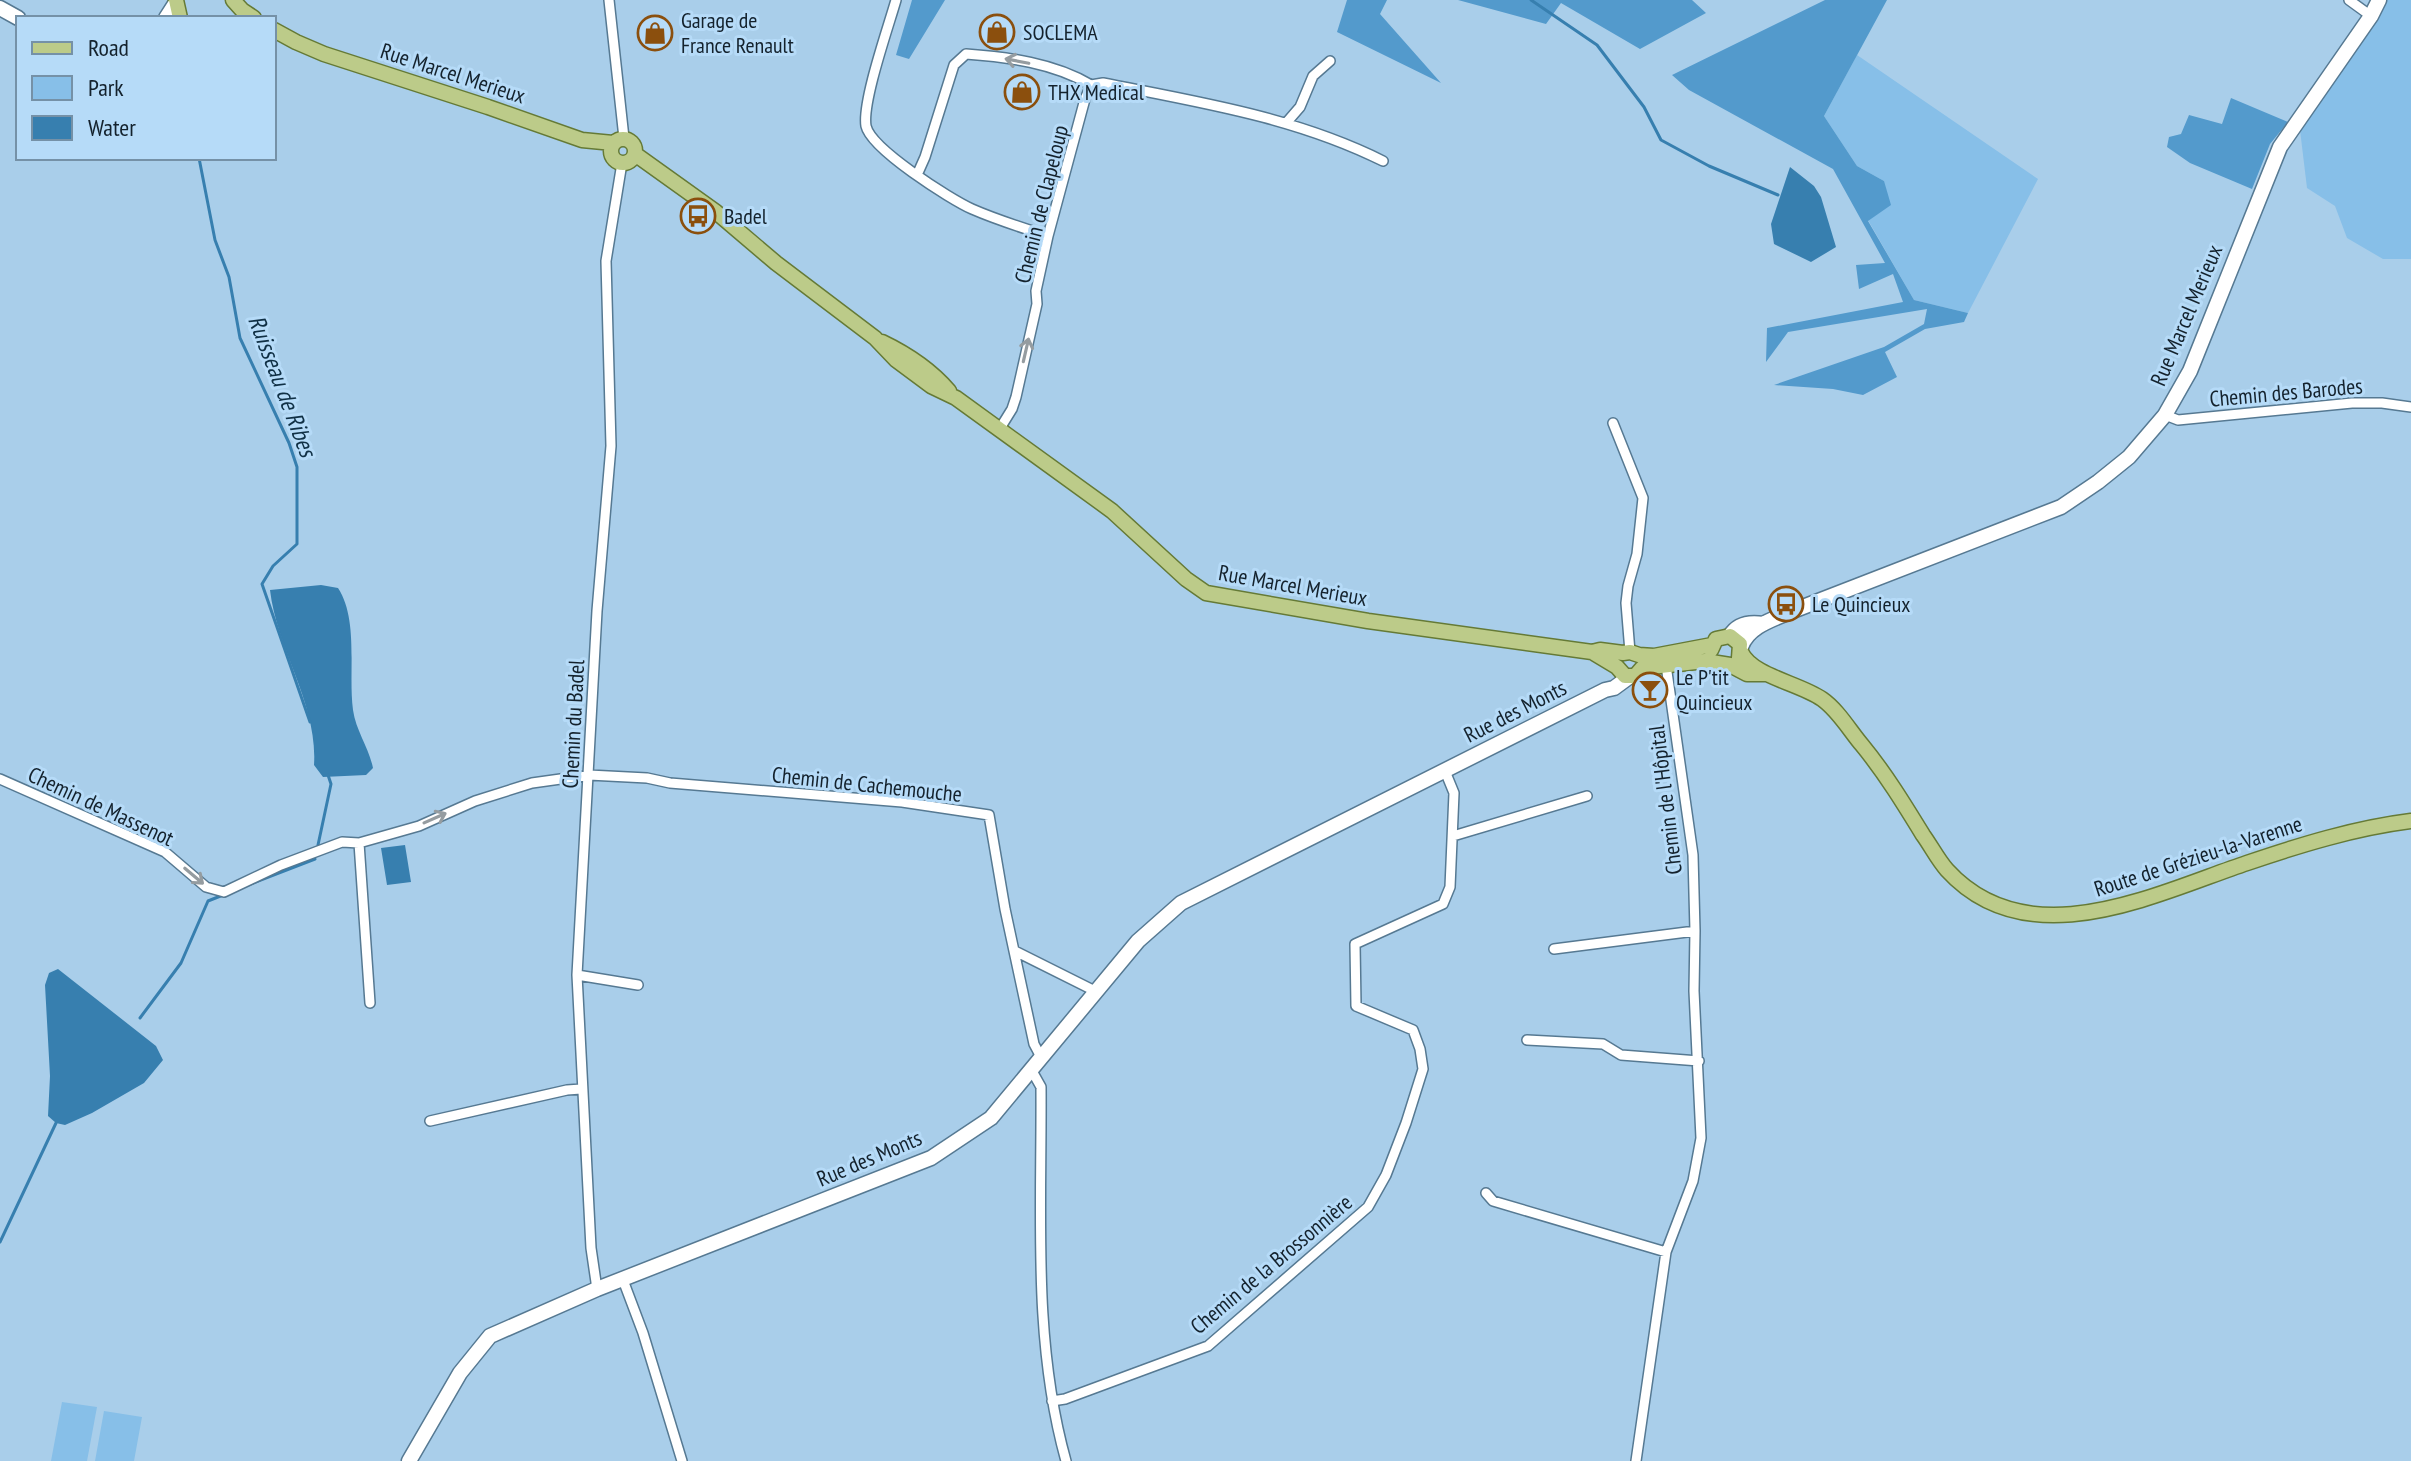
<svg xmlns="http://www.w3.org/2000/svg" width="2411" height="1461" font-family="'PT Sans Narrow',sans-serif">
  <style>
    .green { fill: #87bfe8 }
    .forest { fill: #539acc }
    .water { fill: #377faf }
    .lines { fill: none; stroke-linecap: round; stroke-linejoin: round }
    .stream { stroke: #377faf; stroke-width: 3 }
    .street-casing { stroke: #567992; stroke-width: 12 }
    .secondary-casing { stroke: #567992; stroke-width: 17 }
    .primary-casing { stroke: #657a36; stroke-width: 17 }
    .street { stroke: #fff; stroke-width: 9 }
    .secondary { stroke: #fff; stroke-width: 14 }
    .primary { stroke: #bccb89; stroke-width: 14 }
    .oneway { stroke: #959ca0 }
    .labels { text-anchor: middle; stroke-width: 6; stroke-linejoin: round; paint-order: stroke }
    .poi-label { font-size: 22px; fill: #14222d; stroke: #b6dbf8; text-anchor: start }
    .street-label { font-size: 22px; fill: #14222d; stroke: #b6dbf8 }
    .water-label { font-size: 24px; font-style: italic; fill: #103045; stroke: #b6dbf8 }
  </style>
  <rect width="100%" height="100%" fill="#a9ceea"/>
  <path class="green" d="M2384,0H2411V259H2383L2347,238L2335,206L2307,188L2300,130Z
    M1857,55L2038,179L1968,313L1914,300L1868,220L1884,181L1857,166L1824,116Z
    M62,1402L97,1407L87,1461H51Z
    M104,1411L142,1417L134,1461H95Z"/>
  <path class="forest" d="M912,0H945L909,59L896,55Z
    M1347,0H1387L1380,14L1441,83L1337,32Z
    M1458,0H1692L1706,13L1640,49L1561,3L1546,24Z
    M1825,0H1887L1824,116L1857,166L1884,181L1891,205L1868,221L1914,300L1968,313L1964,322L1925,329L1885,352L1897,377L1863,395L1833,389L1774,385L1884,347L1924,324L1927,309L1788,332L1766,362L1767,328L1903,302L1893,274L1859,289L1856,265L1885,263L1833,169L1689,90L1672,75Z
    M2231,98L2288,122L2270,144L2252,189L2190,163L2167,147L2169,137L2181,134L2189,115L2222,124Z"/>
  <path class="water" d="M1790,167L1814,186L1821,197L1836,247L1811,262L1774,244L1771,224Z
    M321,585L338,588C359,620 348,673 353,710C356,731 369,748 373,768L366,775L323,777L314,765C318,704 277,650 270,590Z
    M405,845L411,882L387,885L381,848Z
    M58,969L156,1046L163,1060L144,1083L92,1113L65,1125L56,1123L48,1116L50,1076L45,985L49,973Z"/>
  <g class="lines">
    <path class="stream" d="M1531,0L1597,45L1644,107L1661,140L1709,166L1778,195
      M199,158L215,240L229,277L240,338L289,443L297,467V544L273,566L262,584L310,722
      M318,845L331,784L328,775
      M248,885L315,859
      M140,1018L181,963L208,901L223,895
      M0,1242L56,1123"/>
    <g class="street-casing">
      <path id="street" d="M609,0L624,138
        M896,0C888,28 862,102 866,126C871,149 950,199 972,209C997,220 1023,228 1048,236
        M2349,0L2371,16
        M1091,85L1103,83C1198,102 1295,117 1383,161
        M1287,122L1300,107L1313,76L1330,61
        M917,175L925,157L954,65L966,54C1008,57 1054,63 1091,85
        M2165,415L2178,420L2352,403H2382L2411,407
        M1613,423L1643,498L1637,554L1628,586L1626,603L1630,652
        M999,430L1012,409L1016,397L1037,304L1036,291L1048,236L1085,99L1091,85
        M0,779L165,852L206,887L224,892L281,865L342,842L359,843L419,826L475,801L532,783L589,775L647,778L670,783L902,802L989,815L1005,909L1034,1044L1042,1059
        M1453,836L1587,796
        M359,843L370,1003
        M1554,949L1695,931
        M1015,951L1097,992
        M577,975L638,985
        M1527,1040L1603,1044L1621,1055L1699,1061
        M1032,1071L1041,1087C1042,1211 1032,1340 1066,1461
        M430,1121L567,1090L581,1089
        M1486,1193L1493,1201L1666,1252
        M623,1280L643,1333L682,1461
        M597,1289L591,1248L577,975L597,611L611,446L606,261L622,163
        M1052,1401L1065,1399L1208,1346L1368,1207L1386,1175L1406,1123L1423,1069L1420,1049L1413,1030L1356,1006L1355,944L1443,904L1450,887L1454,793L1445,771
        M1636,1461L1666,1252L1693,1181L1701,1138L1694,991L1695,931L1693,855L1666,665"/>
    </g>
    <g class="secondary-casing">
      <path id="secondary" d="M0,8L18,18
        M166,18L175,4
        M1730,636C1737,624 1750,622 1763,624
        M1741,647C1748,627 1771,620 1790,612L2061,507L2098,482L2129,457L2165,415L2190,371L2280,147L2371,16L2379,0
        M409,1461L460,1373L490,1336L597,1289L931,1158L991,1118L1138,941L1181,903L1605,690L1614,688L1629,677"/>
    </g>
    <g class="primary-casing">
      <path id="primary" d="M176,0L180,18
        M233,0L242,10L254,18
        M274,30L296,42L324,54L488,107L582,140L613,143
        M611 151a12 12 0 1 1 24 0a12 12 0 1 1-24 0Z
        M635,154L716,212L776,263L875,338L896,360L931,386L956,398L1112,511L1186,579L1206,593L1368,621L1592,652L1600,650L1623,653L1630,652L1639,655L1654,656L1712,645
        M882,342C907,354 931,370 949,391
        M1711,650L1716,639L1730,636L1740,644L1739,658
        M1592,652L1617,667L1625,676H1635L1642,668
        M1741,652C1752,676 1799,683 1822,699C1838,710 1850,731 1862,745C1885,773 1904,804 1923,835C1931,846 1938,860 1947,870C2028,959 2155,894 2247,863C2300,845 2355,828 2411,821
        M1642,668L1705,661L1730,665L1747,674H1766"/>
    </g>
    <use href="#street" class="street"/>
    <use href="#secondary" class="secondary"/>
    <use href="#primary" class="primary"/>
  </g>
  <defs><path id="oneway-shaft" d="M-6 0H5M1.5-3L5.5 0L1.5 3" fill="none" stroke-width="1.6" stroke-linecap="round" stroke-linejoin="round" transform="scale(2)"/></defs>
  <g class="oneway">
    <use href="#oneway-shaft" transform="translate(1017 61) rotate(-169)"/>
    <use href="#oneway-shaft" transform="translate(1026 350) rotate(-77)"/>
    <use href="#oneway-shaft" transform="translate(435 818) rotate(-24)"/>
    <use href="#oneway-shaft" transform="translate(194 876) rotate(40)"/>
  </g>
  <defs>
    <g id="shop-ring" transform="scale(1.8)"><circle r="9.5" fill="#b6dbf8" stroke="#8b4f0d" stroke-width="1.5"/><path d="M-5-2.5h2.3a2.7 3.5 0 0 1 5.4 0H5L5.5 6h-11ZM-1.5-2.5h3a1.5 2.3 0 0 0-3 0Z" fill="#8b4f0d"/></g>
    <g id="bus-ring" transform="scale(1.8)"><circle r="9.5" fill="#b6dbf8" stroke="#8b4f0d" stroke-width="1.5"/><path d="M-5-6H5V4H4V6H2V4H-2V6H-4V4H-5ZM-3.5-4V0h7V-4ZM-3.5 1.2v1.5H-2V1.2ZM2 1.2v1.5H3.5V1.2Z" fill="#8b4f0d"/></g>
    <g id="bar-ring" transform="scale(1.8)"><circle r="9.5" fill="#b6dbf8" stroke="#8b4f0d" stroke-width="1.5"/><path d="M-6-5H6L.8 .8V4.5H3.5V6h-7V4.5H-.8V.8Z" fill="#8b4f0d"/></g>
  </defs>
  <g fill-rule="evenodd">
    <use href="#shop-ring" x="997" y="32"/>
    <use href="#shop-ring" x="655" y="33"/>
    <use href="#shop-ring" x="1022" y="92"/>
    <use href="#bus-ring" x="698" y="216"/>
    <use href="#bus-ring" x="1786" y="604"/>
    <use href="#bar-ring" x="1650" y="690"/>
  </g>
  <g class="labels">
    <g class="poi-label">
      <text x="681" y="28">Garage de<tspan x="681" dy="25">France Renault</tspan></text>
      <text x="1023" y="40">SOCLEMA</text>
      <text x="1048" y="100">THX Medical</text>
      <text x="724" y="224">Badel</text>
      <text x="1812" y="612">Le Quincieux</text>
      <text x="1676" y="685">Le P'tit<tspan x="1676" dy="25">Quincieux</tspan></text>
    </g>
    <g class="street-label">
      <text transform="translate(453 73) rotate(18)" y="8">Rue Marcel Merieux</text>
      <text transform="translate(1041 204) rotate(-76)" y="8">Chemin de Clapeloup</text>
      <text transform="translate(2186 315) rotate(-67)" y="8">Rue Marcel Merieux</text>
      <text transform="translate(2286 392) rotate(-5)" y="8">Chemin des Barodes</text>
      <text transform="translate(1293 585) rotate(10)" y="8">Rue Marcel Merieux</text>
      <text transform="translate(1515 711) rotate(-27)" y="8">Rue des Monts</text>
      <text transform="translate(573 724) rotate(-87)" y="8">Chemin du Badel</text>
      <text transform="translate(867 784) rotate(6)" y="8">Chemin de Cachemouche</text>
      <text transform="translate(1665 800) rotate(-97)" y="8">Chemin de l'Hôpital</text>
      <text transform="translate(101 806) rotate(25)" y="8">Chemin de Massenot</text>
      <text transform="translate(2198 856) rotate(-18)" y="8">Route de Grézieu-la-Varenne</text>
      <text transform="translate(869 1158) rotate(-23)" y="8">Rue des Monts</text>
      <text transform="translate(1271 1264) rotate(-40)" y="8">Chemin de la Brossonnière</text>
    </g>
    <g class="water-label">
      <text transform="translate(282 386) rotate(69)" y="8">Ruisseau de Ribes</text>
    </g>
  </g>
  <rect x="16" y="16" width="260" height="144" fill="#b6dbf8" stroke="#7591a7" stroke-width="2"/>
  <rect x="32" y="42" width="40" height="12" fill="#bccb89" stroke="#7591a7" stroke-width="2"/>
  <text x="88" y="56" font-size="24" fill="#14222d">Road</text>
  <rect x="32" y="76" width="40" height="24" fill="#87bfe8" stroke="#7591a7" stroke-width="2"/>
  <text x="88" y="96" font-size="24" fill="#14222d">Park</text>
  <rect x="32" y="116" width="40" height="24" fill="#377faf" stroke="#7591a7" stroke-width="2"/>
  <text x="88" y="136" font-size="24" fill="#14222d">Water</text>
</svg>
